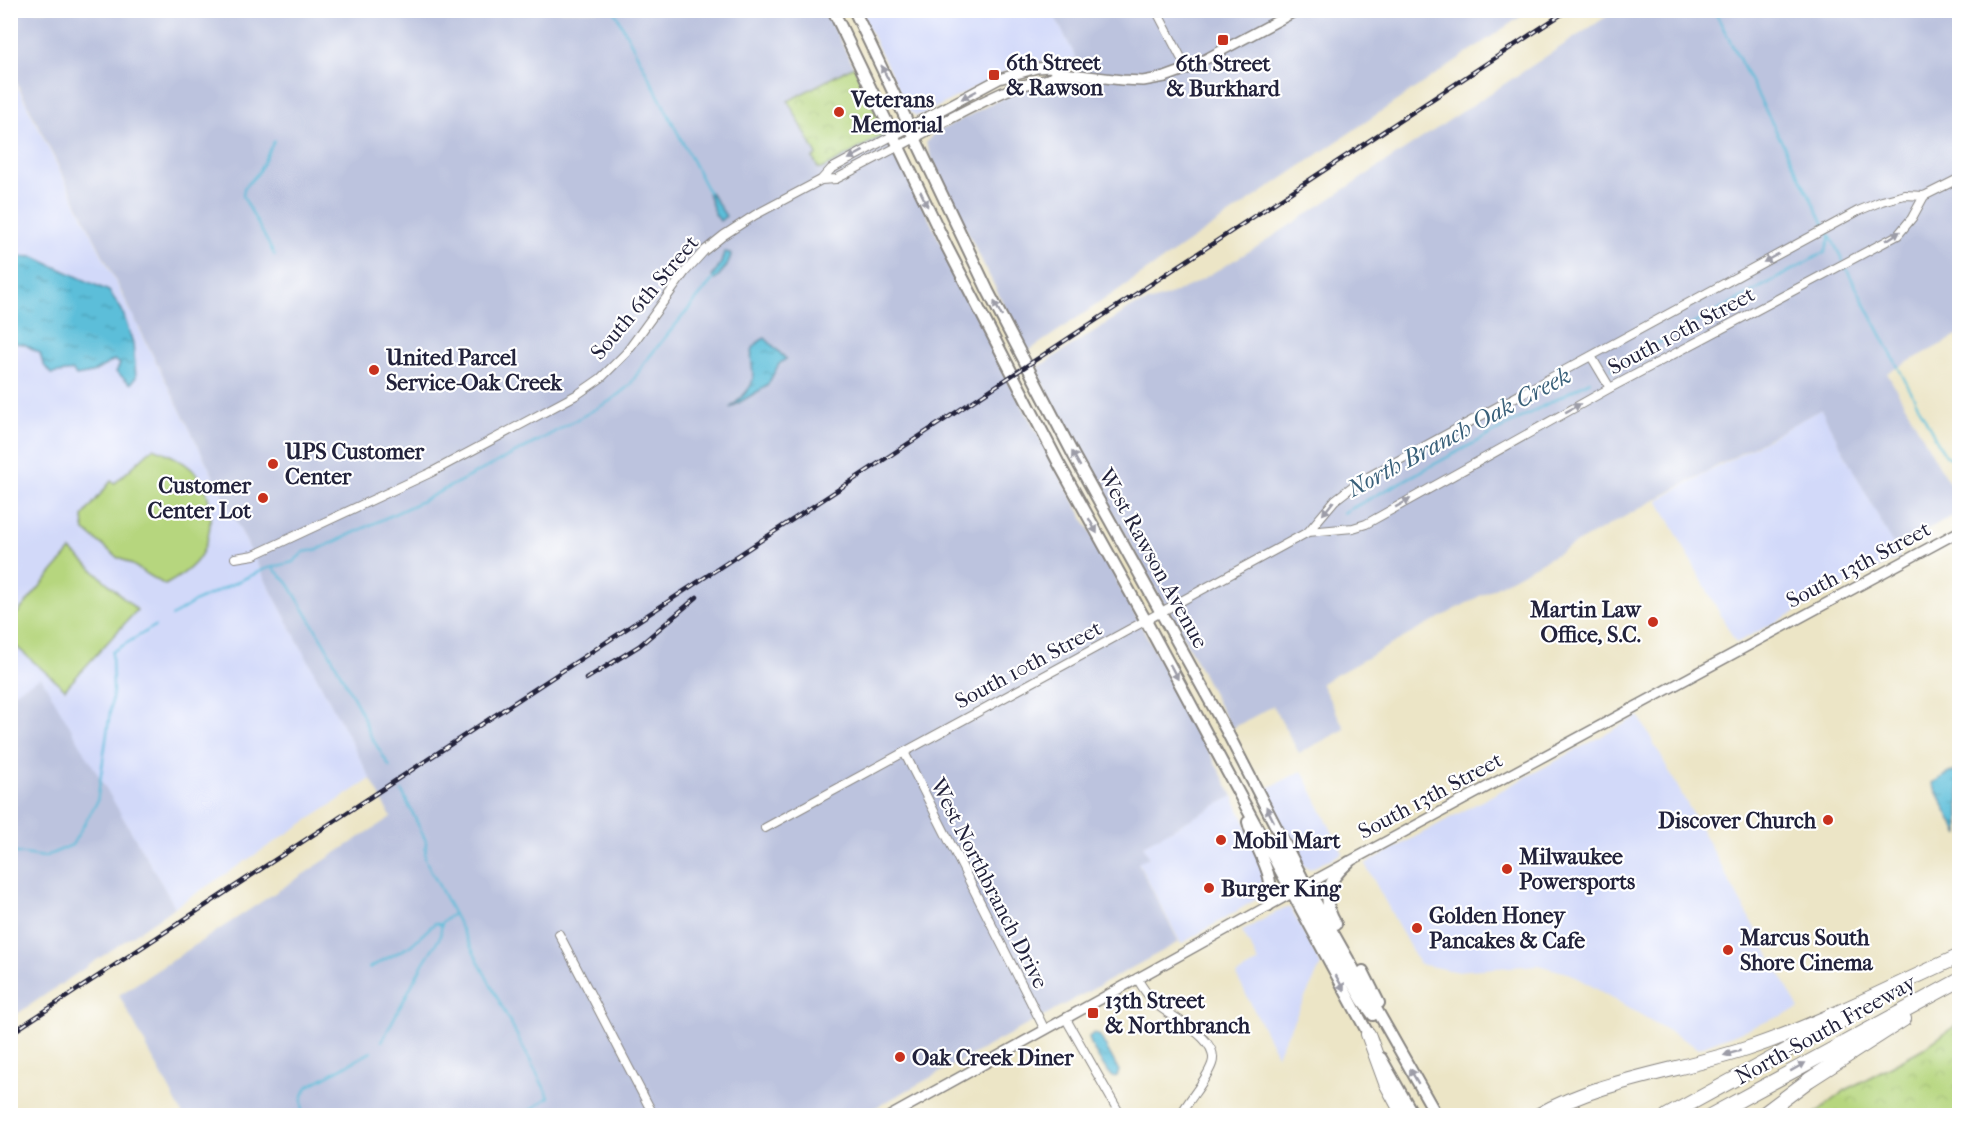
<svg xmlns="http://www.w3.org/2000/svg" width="1970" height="1126" font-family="'IM FELL French Canon',serif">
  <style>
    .built { fill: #d2d9f9 }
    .industrial { fill: #bcc3de }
    .park { fill: url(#park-crowns); stroke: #6c7c5c; stroke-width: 1.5 }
    .pitch { fill: #b6d67e; stroke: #6c7c5c; stroke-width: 1.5 }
    .water { fill: url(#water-ripples); stroke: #3e708a; stroke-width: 1.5 }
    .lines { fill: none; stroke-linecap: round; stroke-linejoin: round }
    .stream { stroke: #5bbed9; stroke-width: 2 }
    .minor-casing { stroke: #878480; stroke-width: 10 }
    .tertiary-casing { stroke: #878480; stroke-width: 12 }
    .secondary-casing { stroke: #878480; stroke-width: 14 }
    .motorway-casing { stroke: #878480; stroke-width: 16 }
    .minor { stroke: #fff; stroke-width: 8 }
    .tertiary { stroke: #fff; stroke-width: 9 }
    .secondary { stroke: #fff; stroke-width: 10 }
    .motorway { stroke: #fff; stroke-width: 14 }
    .rail-casing { stroke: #22223b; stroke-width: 4.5 }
    .rail { stroke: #fff; stroke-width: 2; stroke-dasharray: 7; stroke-linecap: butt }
    .oneway { fill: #9c9ca7 }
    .poi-dot { fill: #c8321e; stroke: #fff; stroke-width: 2 }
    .labels { text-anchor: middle; stroke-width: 4.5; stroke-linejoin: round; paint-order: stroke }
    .poi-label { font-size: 22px; font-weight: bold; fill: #22223b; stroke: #fff; text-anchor: start }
    .street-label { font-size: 22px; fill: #22223b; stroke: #fff }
    .water-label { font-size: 24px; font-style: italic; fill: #39607a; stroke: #fff }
  </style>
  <defs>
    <pattern id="park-crowns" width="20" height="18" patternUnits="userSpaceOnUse" patternTransform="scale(1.5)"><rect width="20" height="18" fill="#b6d67e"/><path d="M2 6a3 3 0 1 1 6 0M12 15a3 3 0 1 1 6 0" fill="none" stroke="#9cb76e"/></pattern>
    <pattern id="water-ripples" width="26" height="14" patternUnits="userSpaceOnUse" patternTransform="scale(1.5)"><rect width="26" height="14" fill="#5bbed9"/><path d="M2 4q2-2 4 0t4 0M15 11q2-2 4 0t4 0" fill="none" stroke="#4b9ab1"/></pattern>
  </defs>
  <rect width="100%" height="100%" fill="#fff"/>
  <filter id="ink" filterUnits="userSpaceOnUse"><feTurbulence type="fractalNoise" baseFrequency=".0167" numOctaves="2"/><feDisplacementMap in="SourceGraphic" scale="12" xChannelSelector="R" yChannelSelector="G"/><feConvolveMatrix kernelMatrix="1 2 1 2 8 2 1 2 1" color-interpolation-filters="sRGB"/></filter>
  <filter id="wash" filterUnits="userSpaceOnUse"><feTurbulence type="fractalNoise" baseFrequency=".008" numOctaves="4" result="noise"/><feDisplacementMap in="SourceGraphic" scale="24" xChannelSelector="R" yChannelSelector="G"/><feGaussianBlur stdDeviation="1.35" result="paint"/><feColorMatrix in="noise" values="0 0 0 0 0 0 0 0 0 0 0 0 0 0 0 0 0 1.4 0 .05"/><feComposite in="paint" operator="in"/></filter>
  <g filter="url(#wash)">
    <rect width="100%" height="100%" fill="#ece5c6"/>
    <path class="built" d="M860,11H1052L1077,59L1048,61L1008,70L924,114L916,116L910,112Z
      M10,71L262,573L371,779L175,907L41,678L11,694Z
      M1821,409L1900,557L1736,643L1658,500Z
      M1639,716L1799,1009L1698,1048L1571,974L1538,965L1454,971L1419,964L1365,864Z
      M1302,771L1343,853L1310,869L1302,865L1264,790Z
      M1233,796L1263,862L1266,890L1257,899L1181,944L1138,862L1149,857L1143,845Z
      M1284,908H1290L1292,910L1321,965L1277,1055L1236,975L1259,962L1242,931Z"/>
    <path class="industrial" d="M11,11H826L1012,386L1233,796L1143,845L1149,857L1138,863L1179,942L862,1115H183L119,995L391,817L262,573L11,71Z
      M1052,11H1529L1027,352L934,164L926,143L933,134L1006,96L1033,86L1074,83L1077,59Z
      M1615,11H1959V335L1887,373L1959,501V513L1894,546L1821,409L1321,683L1345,729L1299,753L1273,706L1231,729L1194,657L1069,436L1035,369L1132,307L1167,296L1192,285L1260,245Z
      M41,677L175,907L11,1018V694Z"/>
    <path class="park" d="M854,66L884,131L882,136L822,169L818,168L813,158L817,155L788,101Z
      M1959,1023V1115H1813L1844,1091L1924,1048Z"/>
    <path class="pitch" d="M153,448C168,453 182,460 194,471C216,494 215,539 195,563C187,572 176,579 165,585L121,558H118L84,530L83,516L111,481L115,483Z
      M71,550L137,610L65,689L11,642L10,622Z"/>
    <path class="water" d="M710,192L726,216L720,221L715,214L708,193Z
      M724,252L730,253L731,255L727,266L715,280L712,277L721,263Z
      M11,256L34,257L109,291L122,310L133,343L136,377L131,384L116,372L120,364L114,360L92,373L76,376L73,371L51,374L43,364L40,353L24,344L15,343L11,337Z
      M765,338L786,359L779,364L767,386L730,408C737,401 749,392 752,383C757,365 741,350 765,338Z
      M1959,768V835L1932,783Z
      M1094,1033L1100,1036L1119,1071L1117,1076L1113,1077C1103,1067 1092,1050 1089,1037Z"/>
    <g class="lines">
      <path class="stream" d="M614,10L709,193
        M1714,10L1843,261
        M274,141L258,173L244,188L243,196L275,256
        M1845,266L1939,445L1946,456L1960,463
        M1611,369L1825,252L1830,237
        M1343,513L1590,381
        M274,569L288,583L327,648L362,714L370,735L390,767
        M172,616L196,601L265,569L293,562L304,552L319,549L422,501L540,440L610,401L630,385L645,362L715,277
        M402,791L426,841L425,859L549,1097L522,1116
        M10,852L44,857L72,845L97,802L113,692L112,652L155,626
        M369,968L410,946L435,923L442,925
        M382,1041L424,962L440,937L442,922L453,914
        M302,1116V1098L307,1087L371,1052"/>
    </g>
  </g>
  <g filter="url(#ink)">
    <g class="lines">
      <g class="minor-casing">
        <path id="minor" d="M1156,10L1187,69
          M821,180L831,169L894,135
          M1591,356L1610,388
          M1308,532L1353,528L1366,524L1610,388L1898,235L1912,218L1924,196
          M235,558L254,555L430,473L578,394L601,378L626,353L685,272L704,251L724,235L755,215L821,180L836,179L899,146
          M904,752L1045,1030
          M765,828L1308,532L1335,500L1357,483L1858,211L1882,201L1905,195L1924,196L1960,178
          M559,934L654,1116
          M1137,978C1142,987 1148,996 1156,1004C1172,1018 1221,1039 1212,1064C1206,1081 1189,1099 1180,1116
          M1066,1019L1121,1116"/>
      </g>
      <g class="tertiary-casing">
        <path id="tertiary" d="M894,135L999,79L1037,68L1050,67L1062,73L1122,80L1143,81L1165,77L1187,69L1298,10
          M899,146C935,127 971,106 1008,90C1026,82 1046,83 1062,73
          M890,1116L1306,885L1960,531"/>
      </g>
      <g class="secondary-casing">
        <path id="secondary" d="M833,10L947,247L1059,464L1146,621L1371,1039
          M854,10L988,291L1074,456L1225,728L1306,885L1437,1116
          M1248,822C1254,849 1279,877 1268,906
          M1265,838L1277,850L1294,881L1306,885
          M1291,893L1296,894L1305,900L1362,1000L1373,1015
          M1336,924C1320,897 1327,881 1349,862
          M1363,971L1379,1003
          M1381,1058L1414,1116"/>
      </g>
      <g class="motorway-casing">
        <path id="motorway" d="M1368,1034L1386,1083L1404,1116
          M1537,1116C1602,1079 1676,1072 1746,1049C1819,1025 1889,988 1960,956
          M1667,1116L1868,1006
          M1710,1116L1960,980
          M1761,1116L1809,1080L1904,1019"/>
      </g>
      <use href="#minor" class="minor"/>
      <use href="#tertiary" class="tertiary"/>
      <use href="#secondary" class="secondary"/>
      <use href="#motorway" class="motorway"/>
      <g class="rail-casing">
        <path id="rail" d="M1450,10C1475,17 1500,17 1525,10
          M586,679L639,646L697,597
          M10,1034L1568,10"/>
      </g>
      <use href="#rail" class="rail"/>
    </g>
    <defs><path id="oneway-solid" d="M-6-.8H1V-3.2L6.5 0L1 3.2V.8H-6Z" transform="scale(1.5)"/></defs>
    <g class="oneway">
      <use href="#oneway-solid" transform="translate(885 73) rotate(-116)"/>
      <use href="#oneway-solid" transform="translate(969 95) rotate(152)"/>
      <use href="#oneway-solid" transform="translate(856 155) rotate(151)"/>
      <use href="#oneway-solid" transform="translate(924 199) rotate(65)"/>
      <use href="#oneway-solid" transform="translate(1893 236) rotate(-33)"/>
      <use href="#oneway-solid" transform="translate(1771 258) rotate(151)"/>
      <use href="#oneway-solid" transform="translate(998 309) rotate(-117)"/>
      <use href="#oneway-solid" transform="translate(1573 408) rotate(-29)"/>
      <use href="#oneway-solid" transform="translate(1076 459) rotate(-119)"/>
      <use href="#oneway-solid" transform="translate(1403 503) rotate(-29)"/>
      <use href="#oneway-solid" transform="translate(1328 508) rotate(129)"/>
      <use href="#oneway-solid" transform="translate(1093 526) rotate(61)"/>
      <use href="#oneway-solid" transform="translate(1174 672) rotate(62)"/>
      <use href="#oneway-solid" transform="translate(1270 814) rotate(-117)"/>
      <use href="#oneway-solid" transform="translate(1340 983) rotate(61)"/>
      <use href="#oneway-solid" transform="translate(1732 1053) rotate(164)"/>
      <use href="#oneway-solid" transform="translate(1798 1067) rotate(-29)"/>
      <use href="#oneway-solid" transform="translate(1414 1076) rotate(-120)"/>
    </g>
  </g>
  <g class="poi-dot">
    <rect x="1217" y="34" width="12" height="12" rx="3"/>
    <rect x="988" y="69" width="12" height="12" rx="3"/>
    <circle cx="839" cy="112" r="6"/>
    <circle cx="374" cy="370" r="6"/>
    <circle cx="273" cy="464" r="6"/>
    <circle cx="263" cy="498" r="6"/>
    <circle cx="1653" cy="622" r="6"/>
    <circle cx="1828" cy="820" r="6"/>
    <circle cx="1221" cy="840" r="6"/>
    <circle cx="1507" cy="869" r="6"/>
    <circle cx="1209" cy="888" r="6"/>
    <circle cx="1417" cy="928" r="6"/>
    <circle cx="1728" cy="950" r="6"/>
    <rect x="1087" y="1007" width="12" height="12" rx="3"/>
    <circle cx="900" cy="1057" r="6"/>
  </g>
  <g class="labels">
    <g class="poi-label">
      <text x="1006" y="70">6th Street<tspan x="1006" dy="25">&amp; Rawson</tspan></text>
      <text x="1223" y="71" text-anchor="middle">6th Street<tspan x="1223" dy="25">&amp; Burkhard</tspan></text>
      <text x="851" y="107">Veterans<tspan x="851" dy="25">Memorial</tspan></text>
      <text x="386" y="365">United Parcel<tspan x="386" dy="25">Service-Oak Creek</tspan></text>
      <text x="285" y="459">UPS Customer<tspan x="285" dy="25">Center</tspan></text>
      <text x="251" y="493" text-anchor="end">Customer<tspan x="251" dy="25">Center Lot</tspan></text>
      <text x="1641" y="617" text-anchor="end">Martin Law<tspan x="1641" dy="25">Office, S.C.</tspan></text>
      <text x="1816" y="828" text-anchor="end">Discover Church</text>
      <text x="1233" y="848">Mobil Mart</text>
      <text x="1519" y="864">Milwaukee<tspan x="1519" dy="25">Powersports</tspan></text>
      <text x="1221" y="896">Burger King</text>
      <text x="1429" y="923">Golden Honey<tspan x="1429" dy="25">Pancakes &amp; Cafe</tspan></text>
      <text x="1740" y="945">Marcus South<tspan x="1740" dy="25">Shore Cinema</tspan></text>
      <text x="1105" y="1008">13th Street<tspan x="1105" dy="25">&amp; Northbranch</tspan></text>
      <text x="912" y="1065">Oak Creek Diner</text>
    </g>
    <g class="street-label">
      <text transform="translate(644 297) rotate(-50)" y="8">South 6th Street</text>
      <text transform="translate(1681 330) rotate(-28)" y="8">South 10th Street</text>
      <text transform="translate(1154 558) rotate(61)" y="8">West Rawson Avenue</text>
      <text transform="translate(1858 564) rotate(-28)" y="8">South 13th Street</text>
      <text transform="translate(1028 664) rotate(-28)" y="8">South 10th Street</text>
      <text transform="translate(1430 795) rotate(-28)" y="8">South 13th Street</text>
      <text transform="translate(990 883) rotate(63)" y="8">West Northbranch Drive</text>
      <text transform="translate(1825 1029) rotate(-29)" y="8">North-South Freeway</text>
    </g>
    <g class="water-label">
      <text transform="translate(1459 432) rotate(-28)" y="8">North Branch Oak Creek</text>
    </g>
  </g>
  <rect width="1970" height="1126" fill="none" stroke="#fff" stroke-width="36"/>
</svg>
